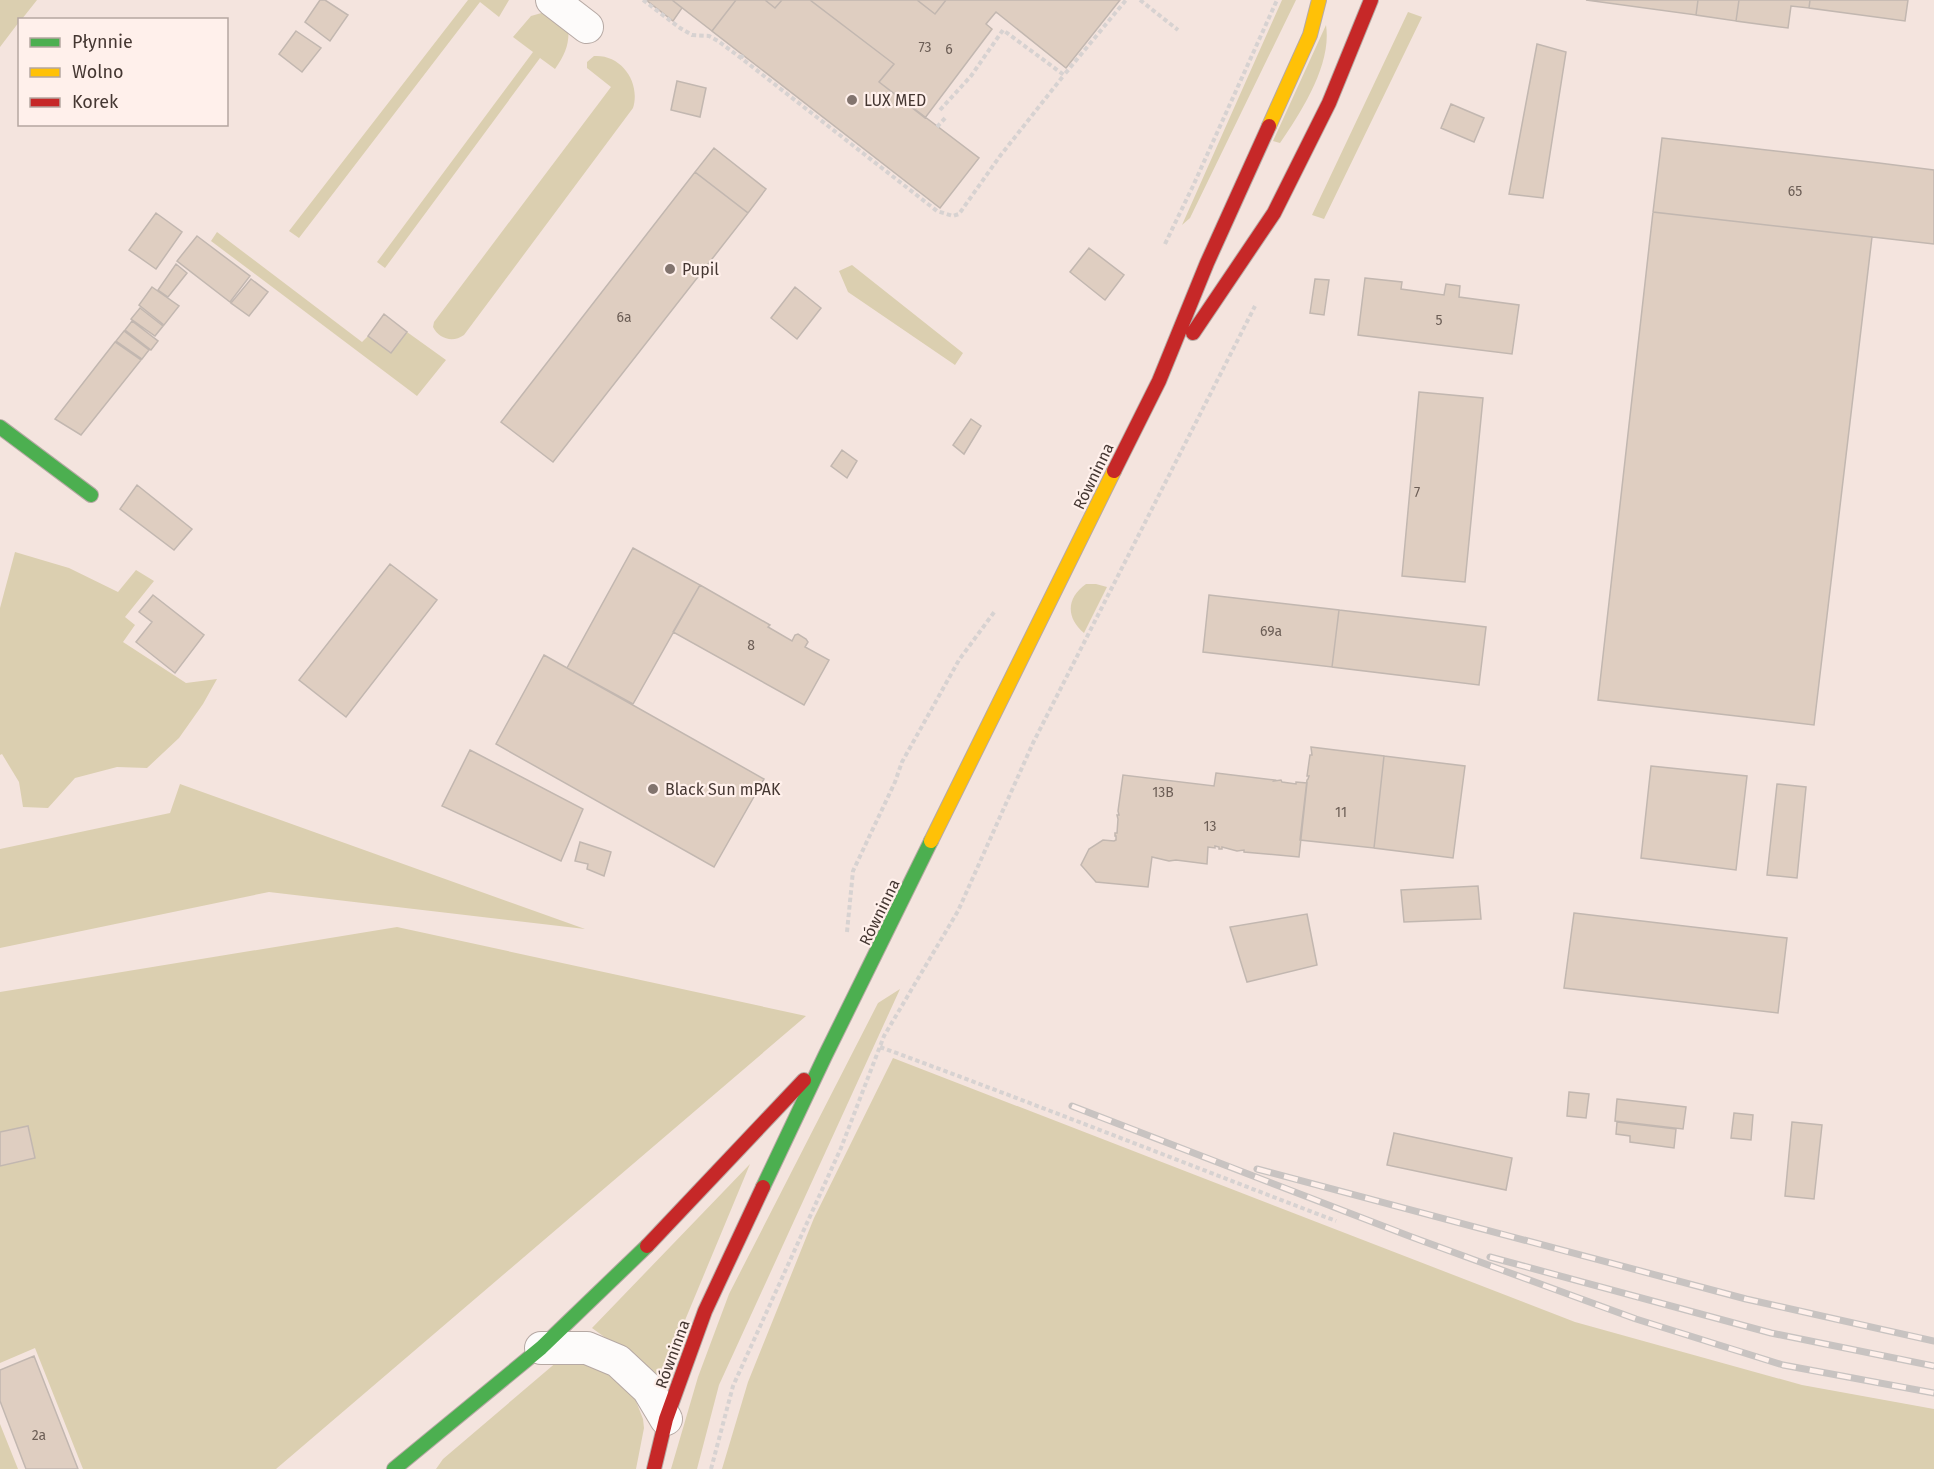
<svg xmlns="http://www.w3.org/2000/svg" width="1934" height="1469" font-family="'Fira Sans',sans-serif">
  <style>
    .green { fill: #dbcfb0 }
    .building { fill: #dfcec1; stroke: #c2b7b0; stroke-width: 1.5 }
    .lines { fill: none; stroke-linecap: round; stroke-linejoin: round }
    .street-casing { stroke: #b6a9a4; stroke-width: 34 }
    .fast-casing { stroke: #b6a9a4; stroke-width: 16 }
    .slow-casing { stroke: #b6a9a4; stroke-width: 16 }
    .jam-casing { stroke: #b6a9a4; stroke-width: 16 }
    .path { stroke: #d7d2d1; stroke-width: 4; stroke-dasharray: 4.5 3; stroke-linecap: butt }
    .street { stroke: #fdfbfa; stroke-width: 32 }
    .fast { stroke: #4caf50; stroke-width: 14 }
    .slow { stroke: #ffc107; stroke-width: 14 }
    .jam { stroke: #c62828; stroke-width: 14 }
    .rail-casing { stroke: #c8c3c1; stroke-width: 7 }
    .rail { stroke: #fff0eb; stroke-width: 4.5; stroke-dasharray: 14; stroke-linecap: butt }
    .poi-dot { fill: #82746e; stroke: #fff0eb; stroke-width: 2 }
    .labels { text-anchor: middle; stroke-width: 4.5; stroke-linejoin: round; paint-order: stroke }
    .number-label { font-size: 14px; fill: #6c5e56 }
    .poi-label { font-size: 16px; fill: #453732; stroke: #fff0eb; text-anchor: start }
    .street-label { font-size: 16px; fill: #453732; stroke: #fff0eb }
  </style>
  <rect width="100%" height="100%" fill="#f4e4de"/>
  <path class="green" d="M0,0H37L22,19L20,20L19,22L0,47Z
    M468,0H509L499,17L480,2L299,238L289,231Z
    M1282,0H1296L1190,218L1182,225Z
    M545,12L568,24C570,43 566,53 555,69L540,58L385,268L377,262L533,52L513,37L531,16Z
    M1408,12L1422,17L1324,219L1312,215Z
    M1326,25C1332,64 1302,111 1280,143L1273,141Z
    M594,56C621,54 641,82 633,108L464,335C453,343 439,339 433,327L434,322L611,87L587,68V62Z
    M217,232L362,342L368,336L391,353L407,332L446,360L417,396L211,241Z
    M852,265L963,353L955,365L848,292L839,271Z
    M15,552L69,568L118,592L136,570L154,581L125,617L135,625L123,642L186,683L217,679L203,704L179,738L147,768L117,767L75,778L48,808L23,807L19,782L2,754L0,755V608Z
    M1086,584H1096L1107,587L1084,633C1066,618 1066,598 1086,584Z
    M180,784L585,929L269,892L0,948V849L170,813Z
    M397,927L806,1016L276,1469H83L35,1348L0,1363V992Z
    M900,989L719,1385L697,1469H671L698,1377L729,1294L878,1003Z
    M893,1058L1575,1322L1802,1385L1934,1409V1469H722L748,1382L814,1218Z
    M750,1164L661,1378L592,1328Z
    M568,1359L606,1370L634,1396L643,1419L644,1428L636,1469H436L443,1459L558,1361Z
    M0,1424L18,1469H0Z"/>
  <path class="building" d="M320,0H325L348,15L330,41L305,22Z
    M646,0H672L682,8L673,21Z
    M672,0H736L712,31Z
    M736,0H765L775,8L782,0H810L894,64L879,82L979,158L940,208L712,31Z
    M765,0H782L775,8Z
    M810,0H917L935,14L946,0H1120L1066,68L996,12L986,24L992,29L925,118L879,82L894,64Z
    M917,0H946L935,14Z
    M1586,0H1698L1696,15Z
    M1698,0H1739L1736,21L1696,15Z
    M1739,0H1810L1809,8L1791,6L1788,28L1736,21Z
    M1810,0H1908L1905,21L1809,8Z
    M296,31L321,48L302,72L279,54Z
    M1537,44L1566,52L1543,198L1509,194Z
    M677,81L706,88L700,117L671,110Z
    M1451,104L1484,118L1474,142L1441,128Z
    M1662,138L1879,163L1934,170V244L1653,212Z
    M714,148L766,189L748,213L695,172Z
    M695,172L748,213L553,462L501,422Z
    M1653,212L1872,237L1814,725L1598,700Z
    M156,213L182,232L156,269L129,250Z
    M197,236L250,276L230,302L177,261Z
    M1089,248L1124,275L1105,300L1070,272Z
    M176,264L187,273L168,297L158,290Z
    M1365,278L1402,282L1401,289L1444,295L1446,284L1460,286L1459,297L1519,305L1512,354L1358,335Z
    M251,279L268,292L249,316L231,303Z
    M1315,279L1329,280L1324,315L1310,313Z
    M152,287L179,306L164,325L139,305Z
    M795,287L821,308L797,339L771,318Z
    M140,308L163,326L155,336L131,319Z
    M384,314L407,332L391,353L368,336Z
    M132,321L158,341L151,350L125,330Z
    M124,331L149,350L142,359L116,341Z
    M115,342L141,360L81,435L55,419Z
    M1419,392L1483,398L1465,582L1402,576Z
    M971,419L981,426L964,454L953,445Z
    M842,450L857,461L847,478L831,466Z
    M137,485L192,529L174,550L120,509Z
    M633,548L700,585L633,704L567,668Z
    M390,564L437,600L346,717L299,680Z
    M700,585L770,625L768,627L792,641L795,635L798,634L806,639L808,642L805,647L829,660L804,705L673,632Z
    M153,595L204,635L175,673L136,642L152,622L139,612Z
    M1209,595L1339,610L1332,667L1203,652Z
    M1339,610L1486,627L1479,685L1332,667Z
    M544,655L764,779L714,867L496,744Z
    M1311,747L1384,756L1374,848L1300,840L1307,780L1308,779L1309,776H1307L1310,755H1312Z
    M470,750L583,809L561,861L442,806Z
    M1384,756L1465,766L1453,858L1374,848Z
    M1651,766L1747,776L1736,870L1641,858Z
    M1216,773L1275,780L1274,781L1281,780L1282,782L1296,784V782L1307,783L1299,857L1244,852V850L1237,851L1222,847V849H1219V847L1215,846V848L1208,847L1207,864L1176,860L1169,861L1152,857L1148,887L1096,882L1081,865L1089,849L1103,840L1114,841L1116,840V836H1115V833H1117L1118,819L1117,815H1119L1118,811L1123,775L1214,786Z
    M1777,784L1806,787L1797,878L1767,875Z
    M580,842L611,852L604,876L587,869L588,864L575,861Z
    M1478,886L1481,919L1404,922L1401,890Z
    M1574,913L1787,938L1778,1013L1564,988Z
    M1307,914L1317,965L1247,982L1230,927Z
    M1569,1092L1589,1094L1586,1118L1567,1116Z
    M1617,1099L1686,1107L1683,1129L1615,1121Z
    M1734,1113L1753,1115L1751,1140L1731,1138Z
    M1617,1122L1676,1129L1674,1148L1630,1142V1136L1616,1134Z
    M1792,1122L1822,1125L1814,1199L1785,1196Z
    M28,1126L35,1158L0,1166V1132Z
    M1394,1133L1512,1158L1506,1190L1387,1165Z
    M34,1356L78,1469H26L0,1401V1370Z"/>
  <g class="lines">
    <g class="street-casing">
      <path id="street" d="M552,0L587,27
        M541,1348H587L618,1361L648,1389L666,1419"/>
    </g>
    <g class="fast-casing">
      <path id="fast" d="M0,427L91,495
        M763,1187L825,1056L931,841
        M394,1469L541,1348L647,1246"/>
    </g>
    <g class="slow-casing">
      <path id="slow" d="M1269,126L1310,35L1319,0
        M931,841L1114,471"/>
    </g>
    <g class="jam-casing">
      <path id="jam" d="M1193,333L1274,213L1329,103L1371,0
        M1114,471L1159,381L1207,263L1269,126
        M647,1246L804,1080
        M654,1469L666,1419L705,1311L763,1187"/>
    </g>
    <path class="path" d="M643,0L680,28L692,35L709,36L718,41L741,58
      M1140,0L1178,30
      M743,55L741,58L937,211L953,216L959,214L1000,156L1064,75
      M940,110L971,76L1003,30L1064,75L1126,0
      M937,127L947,116
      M1165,244L1193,186L1277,0
      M847,932L853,871L895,782L902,762L959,660L995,611
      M880,1047C1033,1103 1184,1163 1336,1221
      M711,1469L733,1386L841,1148L884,1036L958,911L1033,743L1255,306"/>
    <use href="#street" class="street"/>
    <use href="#fast" class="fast"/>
    <use href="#slow" class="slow"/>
    <use href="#jam" class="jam"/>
    <g class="rail-casing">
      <path id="rail" d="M1072,1106L1409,1236L1636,1319L1783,1365L1934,1393
        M1257,1169L1746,1299L1934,1341
        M1490,1257L1771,1333L1934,1366"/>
    </g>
    <use href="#rail" class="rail"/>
  </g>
  <g class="poi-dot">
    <circle cx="852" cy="100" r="6"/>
    <circle cx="670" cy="269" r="6"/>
    <circle cx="653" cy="789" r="6"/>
  </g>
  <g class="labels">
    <g class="number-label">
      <text x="925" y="52">73</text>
      <text x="949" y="54">6</text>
      <text x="1795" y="196">65</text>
      <text x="624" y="322">6a</text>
      <text x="1439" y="325">5</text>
      <text x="1417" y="497">7</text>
      <text x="1271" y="636">69a</text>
      <text x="751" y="650">8</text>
      <text x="1163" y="797">13B</text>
      <text x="1341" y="817">11</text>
      <text x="1210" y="831">13</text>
      <text x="39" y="1440">2a</text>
    </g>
    <g class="poi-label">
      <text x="864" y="106">LUX MED</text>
      <text x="682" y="275">Pupil</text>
      <text x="665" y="795">Black Sun mPAK</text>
    </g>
    <g class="street-label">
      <text transform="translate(1093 476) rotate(-64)" y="6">Równinna</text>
      <text transform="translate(879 912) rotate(-64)" y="6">Równinna</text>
      <text transform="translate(672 1354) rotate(-70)" y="6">Równinna</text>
    </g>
  </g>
  <rect x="18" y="18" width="210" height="108" fill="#fff0eb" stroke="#b5a6a1" stroke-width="1.5"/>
  <rect x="30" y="38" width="30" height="9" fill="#4caf50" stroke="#b5a6a1" stroke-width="1.5"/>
  <text x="72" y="48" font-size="18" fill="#453732">Płynnie</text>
  <rect x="30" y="68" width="30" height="9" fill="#ffc107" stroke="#b5a6a1" stroke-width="1.5"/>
  <text x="72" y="78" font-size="18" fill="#453732">Wolno</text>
  <rect x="30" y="98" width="30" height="9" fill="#c62828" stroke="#b5a6a1" stroke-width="1.5"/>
  <text x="72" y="108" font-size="18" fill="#453732">Korek</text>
</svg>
